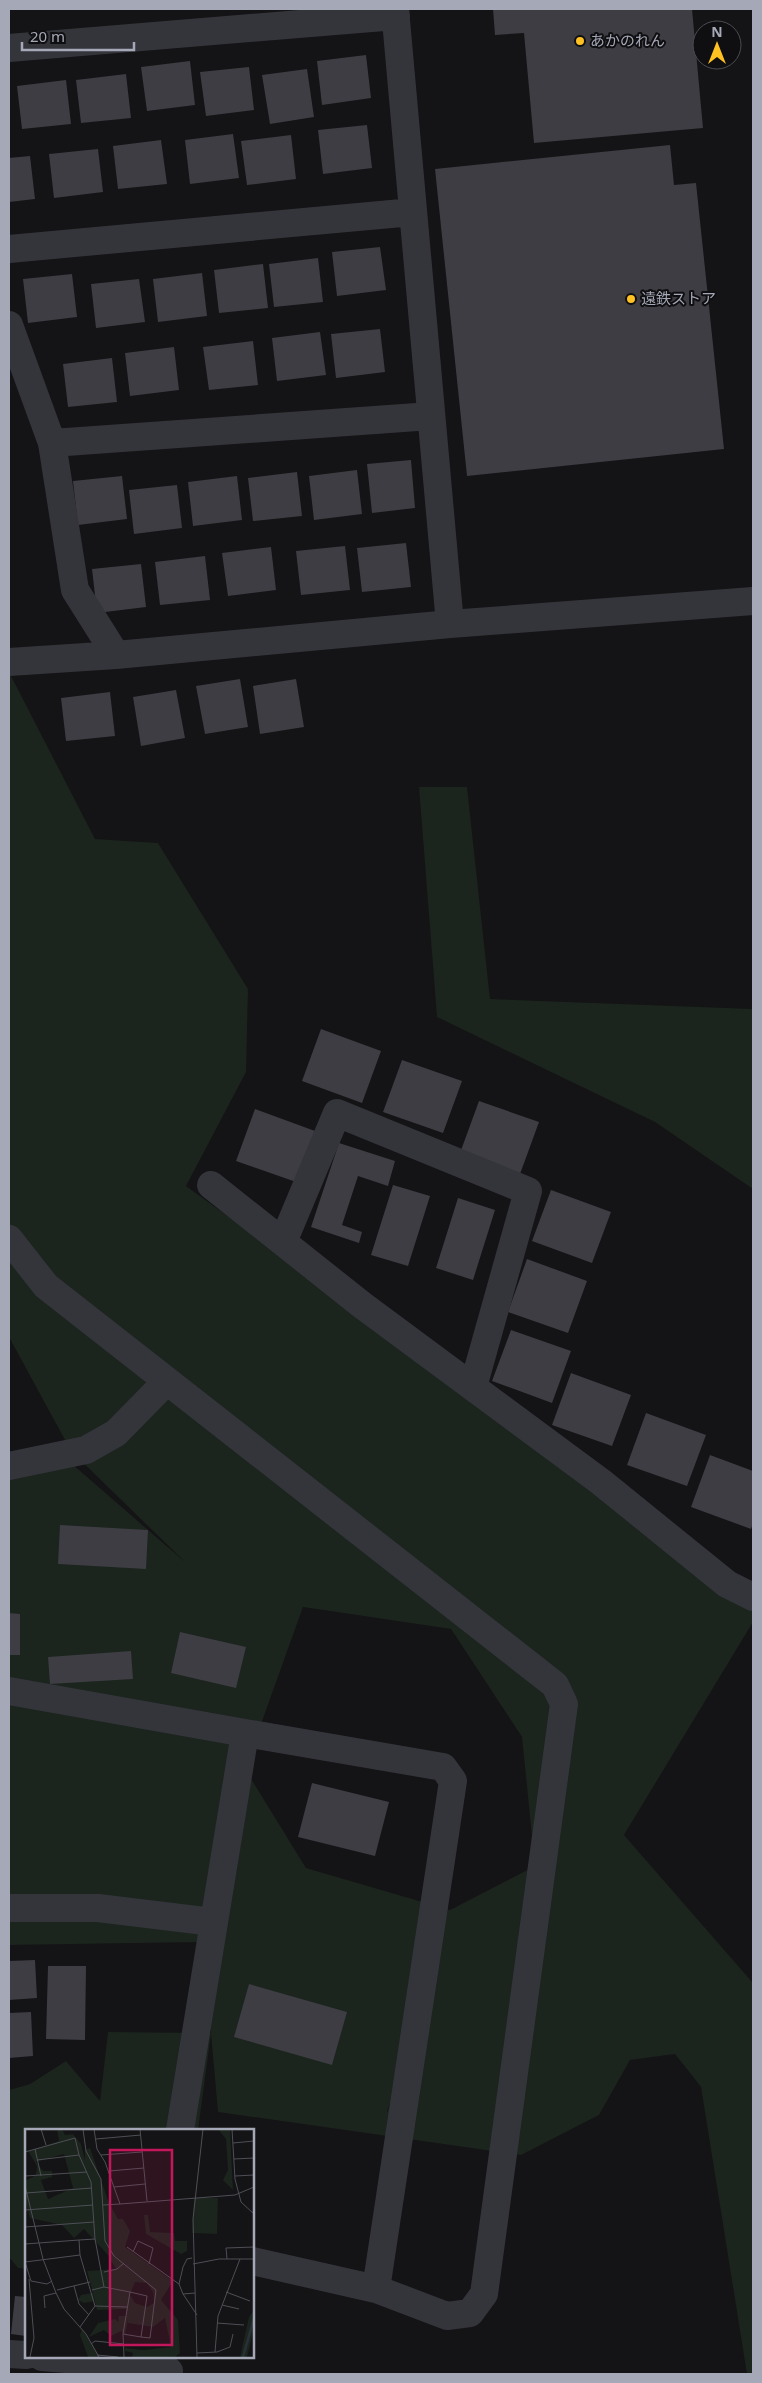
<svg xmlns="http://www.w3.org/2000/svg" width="762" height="2383" font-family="'Noto Sans','Noto Sans JP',sans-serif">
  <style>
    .green { fill: #1b241d; fill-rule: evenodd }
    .building { fill: #3d3d43 }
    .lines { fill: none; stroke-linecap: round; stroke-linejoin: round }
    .minor { stroke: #34353b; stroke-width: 28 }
    .poi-dot { fill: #ffc222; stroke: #0f0e10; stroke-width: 2 }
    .labels { text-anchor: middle; stroke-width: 4; stroke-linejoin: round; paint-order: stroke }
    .poi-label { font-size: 15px; fill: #a4a8b7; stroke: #0f0e10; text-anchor: start }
    .inset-river { fill: none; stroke: #28313a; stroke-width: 2.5 }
    .inset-road { fill: none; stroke: #4e4f56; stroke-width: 1 }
    .view { fill: #c2185b; fill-opacity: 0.15; stroke: #c2185b; stroke-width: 2.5 }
    .inset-edge { fill: none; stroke: #a4a8b7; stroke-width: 2.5 }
  </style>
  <rect width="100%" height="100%" fill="#141315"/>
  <path class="green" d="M9,672L95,839L158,843L248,989L246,1072L186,1186L753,1595V1622L624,1835L753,1983V2374H747L701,2087L675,2054L630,2060L599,2115L521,2155L218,2112L211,2034L198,2130H26V2269L18,2268L9,2257V2090L30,2084L66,2061L100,2101L108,2032L211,2033L202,1942L9,1945V1454L56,1450L185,1562L71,1451L9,1337ZM303,1607L451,1629L522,1737L535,1866L450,1910L306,1868L245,1769ZM424,2020L422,2034L387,2112V2111Z
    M419,787H467L490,999L753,1009V1189L655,1122L437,1017Z"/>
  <path class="building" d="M493,9H692L703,128L534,143L524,33L495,35Z
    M366,55L371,98L322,105L317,61Z
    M190,61L195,105L147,111L141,67Z
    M249,67L254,110L206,116L200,72Z
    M307,69L314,117L270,124L262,75Z
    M126,74L131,118L81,123L76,80Z
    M66,80L71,124L22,129L17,86Z
    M367,125L372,168L323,174L318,130Z
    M233,134L239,178L190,184L185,140Z
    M291,135L296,179L247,185L241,141Z
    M161,140L167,184L118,189L113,146Z
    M670,145L674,185L696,183L724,449L467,476L435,169Z
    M98,149L103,192L54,198L49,154Z
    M30,156L35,199L9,202V158Z
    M380,247L386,290L337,296L332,252Z
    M318,258L323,302L274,307L269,264Z
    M263,264L268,308L219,313L214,270Z
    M202,273L207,316L158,322L153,279Z
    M72,274L77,317L28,323L23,279Z
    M139,279L145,322L96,328L91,284Z
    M380,329L385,372L336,378L331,334Z
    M320,332L326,375L277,381L272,338Z
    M253,341L258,385L209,390L203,347Z
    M174,347L179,390L130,396L125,353Z
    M112,358L117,402L68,407L63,364Z
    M411,460L415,508L372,513L367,464Z
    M357,470L362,514L314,520L309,476Z
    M297,472L302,516L253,521L248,478Z
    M122,476L127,519L78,525L73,481Z
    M237,476L242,520L193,526L188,482Z
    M177,485L182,528L134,534L129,490Z
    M406,543L411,587L362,592L357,548Z
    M345,546L350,590L301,595L296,551Z
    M271,547L276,590L228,596L222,553Z
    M205,556L210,600L160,605L155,562Z
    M141,564L146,607L97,613L92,569Z
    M240,679L248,727L205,734L196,686Z
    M296,679L304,727L260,734L253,686Z
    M176,690L185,738L141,746L133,697Z
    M110,692L115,736L66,741L61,698Z
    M321,1029L381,1051L362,1103L302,1081Z
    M402,1060L462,1081L443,1133L383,1112Z
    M479,1101L539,1122L520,1174L460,1153Z
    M255,1109L315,1131L296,1182L236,1161Z
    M339,1143L395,1161L388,1186L358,1176L342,1225L362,1232L359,1243L311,1227Z
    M393,1185L430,1196L408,1266L371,1255Z
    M551,1190L611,1212L592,1263L532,1241Z
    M458,1198L495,1210L473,1280L436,1268Z
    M527,1259L587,1281L568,1333L508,1312Z
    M511,1330L571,1351L552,1403L492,1381Z
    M571,1373L631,1395L612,1446L552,1425Z
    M646,1413L706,1435L687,1486L627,1465Z
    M710,1455L753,1471V1523L751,1529L691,1507Z
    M60,1525L148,1530L146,1569L58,1564Z
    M9,1613L20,1614V1655H9Z
    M180,1632L246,1647L236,1688L171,1673Z
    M131,1651L133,1679L50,1684L48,1657Z
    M312,1783L389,1802L375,1856L298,1837Z
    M35,1960L37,1998L9,2000V1961Z
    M48,1966H86L85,2040L46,2039Z
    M249,1984L347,2012L332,2065L234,2037Z
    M31,2012L33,2056L9,2058V2013Z
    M15,2296L26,2297V2336L11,2334Z"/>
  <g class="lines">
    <path class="minor" d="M395,9L450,624
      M9,48L396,16
      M9,249L413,212
      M9,325L52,443L75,590L116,655L450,624L753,601
      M52,443L431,416
      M9,662L116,655
      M211,1185L362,1305L601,1482L727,1584L753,1597
      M9,1239L46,1286L555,1685L564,1704L484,2294L470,2313L447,2316L376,2289
      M283,1242L337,1113L528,1191L473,1387
      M9,1466L86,1450L116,1433L167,1381
      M9,1691L245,1733L180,2130
      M245,1733L443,1767L453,1781L376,2289L252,2261
      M9,1908H98L213,1922
      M9,2354L26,2355
      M42,2357L125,2364L169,2371"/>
  </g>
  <g class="poi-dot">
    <circle cx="580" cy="41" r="5"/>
    <circle cx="631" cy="299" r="5"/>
  </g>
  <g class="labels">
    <g class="poi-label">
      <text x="590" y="46">あかのれん</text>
      <text x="641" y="304">遠鉄ストア</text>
    </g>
  </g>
  <g transform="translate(25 2129)">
    <rect width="229" height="229" fill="#141315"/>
    <path d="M32,0H37L40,6L48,5L56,15L60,31V21L65,19L84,74L93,90H98L105,102L100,118L148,152L136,171L153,191L155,224L150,228H107L108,224L100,222V219L118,221L146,218L140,189L128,198L103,194V191L100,206L96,202L86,207L79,201L64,208L73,194L90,190L93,193L94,187H102L101,180L72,181L68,165L69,172L59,174L53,171L56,166L68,164L62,142L91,140L83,126L59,100L49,109L37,96L5,89L0,71V52L11,46L12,37L3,22L34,12ZM39,25L48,59L23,70L16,51L27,48V42H18L11,33ZM110,153L122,154L128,163L129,174L122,178L110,174L105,166ZM193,0H205L208,61L198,51L203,41L201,10ZM169,69H193L192,105L167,104ZM119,86H123L125,103L149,104L150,112H162V122L156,125L121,105ZM229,181V200L222,228H215L224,188ZM57,200L75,228H63L55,206Z" fill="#1b241d" fill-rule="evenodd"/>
    <path class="inset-river" d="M218,228L229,189"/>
    <path class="inset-road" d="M16,0L21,16M58,0L61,22L76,50L80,112L89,127L131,161L125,209L116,208M69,0L72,20L80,33L95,75L210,66L229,58M115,0L122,72M207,0L210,50L216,73L229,85M71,10L116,6M208,14L229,12M10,20L16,47M0,23L50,9L54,26L66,53L70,110L54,111M76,26L117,23M209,30L229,29M12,31L54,26M84,42L119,39M0,47L62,43M210,47L229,46M0,57L18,130L31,164L39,180L61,205L74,228M89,58L120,55M1,64L67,59M78,76L95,75M0,81L68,76M0,98L69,93M70,110L79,158M0,115L54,111L55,126L70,177L55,198M102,118L154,155L158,165L170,164M108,123L113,112L128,119L124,135M202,130L201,119L229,118M0,133L55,126M0,133L6,152L22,155L27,152M168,135L194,130H229M79,143L92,140L99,134M4,150L9,209L5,228M154,155L158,138L162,130L167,129M49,157L54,175L64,186M32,161L65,153M67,161L79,158L105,163L98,205L99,228M201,163L225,172M158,165L172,186M197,176L214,180M70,177L102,178M20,179L19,167L31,164M192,194L219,196M98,205L116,208L122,167L105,163M66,215L70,212L99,215M190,223L193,187L215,130M172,224L192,223L205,218L208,205M72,226L93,228M172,228L168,90L178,0"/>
    <path class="view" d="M85,21H147V216H85Z"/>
    <rect width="229" height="229" class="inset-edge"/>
  </g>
  <rect width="762" height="2383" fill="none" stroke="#a4a8b7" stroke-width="20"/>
  <g transform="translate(717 45)"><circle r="24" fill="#0f0e10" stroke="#4b4c53"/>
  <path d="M0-4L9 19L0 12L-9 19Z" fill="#ffc222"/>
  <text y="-8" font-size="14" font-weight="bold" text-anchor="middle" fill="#a4a8b7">N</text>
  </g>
  <path d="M22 42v8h112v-8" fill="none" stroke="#a4a8b7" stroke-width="2.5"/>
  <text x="30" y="42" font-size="15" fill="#a4a8b7" stroke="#0f0e10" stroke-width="4" paint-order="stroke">20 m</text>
</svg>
